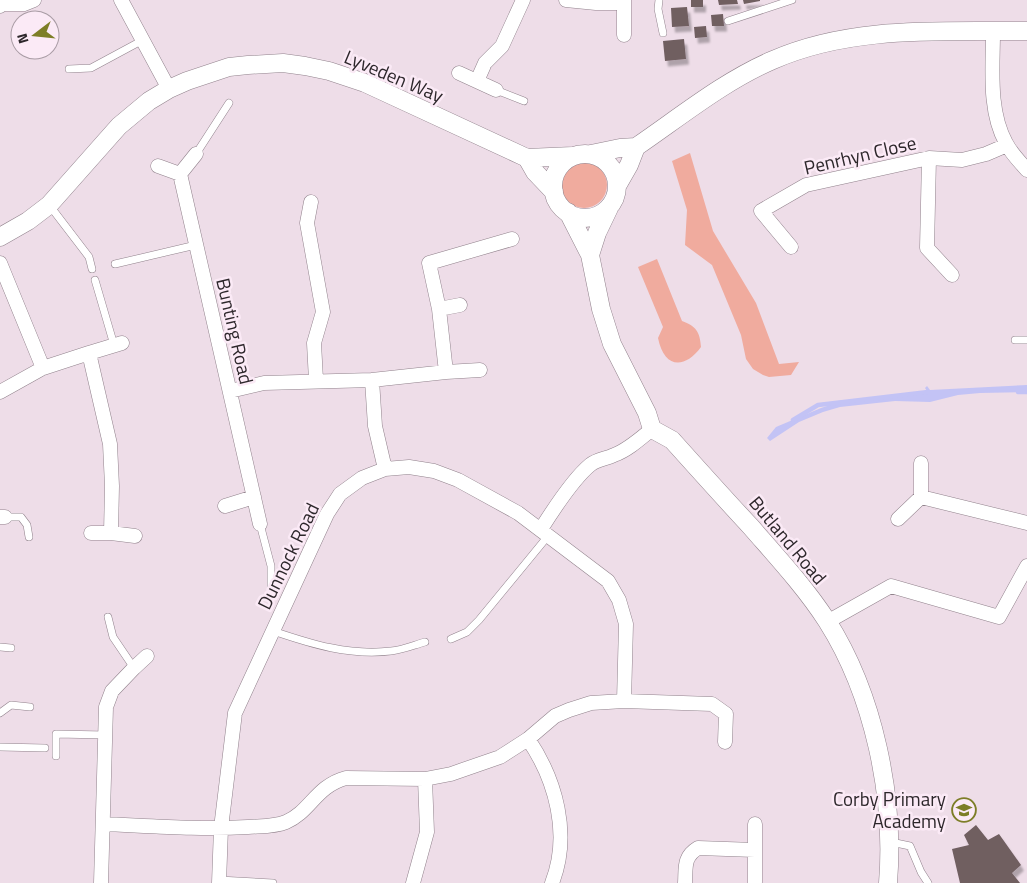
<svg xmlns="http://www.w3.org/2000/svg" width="1027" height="883" font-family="'Titillium Web',sans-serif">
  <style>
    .green { fill: #f0ab9e }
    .water { fill: #c3c3f5 }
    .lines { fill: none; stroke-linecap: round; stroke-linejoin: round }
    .stream { stroke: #c3c3f5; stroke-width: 4.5 }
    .building { fill: #705e61; filter: url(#shadow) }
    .service-casing { stroke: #91828c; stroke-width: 8 }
    .minor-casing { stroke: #91828c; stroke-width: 15 }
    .tertiary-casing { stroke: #91828c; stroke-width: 19 }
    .service { stroke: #fff; stroke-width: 7 }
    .minor { stroke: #fff; stroke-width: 14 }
    .tertiary { stroke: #fff; stroke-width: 18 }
    .labels { text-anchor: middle; stroke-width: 5; stroke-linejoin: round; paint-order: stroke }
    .street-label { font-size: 19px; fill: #2d272b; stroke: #fbeaf6 }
    .poi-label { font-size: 19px; fill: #2d272b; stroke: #fbeaf6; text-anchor: end }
  </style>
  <defs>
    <filter id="shadow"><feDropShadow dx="3" dy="5.5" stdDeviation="1" flood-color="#0004"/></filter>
  </defs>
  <rect width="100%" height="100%" fill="#eedde8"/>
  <path class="green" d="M690,153L713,231L756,303L779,364L799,362L791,375L769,377L763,375L753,369L746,359L741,335L712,265L685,245L687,210L672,161Z
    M561 185a23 23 0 1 1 46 0a23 23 0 1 1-46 0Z
    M657,259L682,321C696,326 700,332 701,347C684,370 664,368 658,338L663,327L638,267Z"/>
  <path class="water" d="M1027,385V392L980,393L958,395L930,402L895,401L840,407L823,412L799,422L770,441L767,438L776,427L821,408L836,403L920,394L927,391L925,388L927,386L930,390Z"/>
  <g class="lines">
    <path class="stream" d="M1018,392H1027
      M793,420L818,405L928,392"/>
  </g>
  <path class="building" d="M691,0H703V7H691Z
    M718,0H737L738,4L719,5Z
    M743,0H760V1L744,4Z
    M687,7L689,26L672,27L671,8Z
    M723,14L724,26H712L711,15Z
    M706,26L707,37L695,38L694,27Z
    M684,39L686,59L665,61L663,41Z
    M976,825L988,840L999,834L1021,865L1012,873L1020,883H960L952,849L969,845L964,835Z"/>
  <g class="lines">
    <g class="service-casing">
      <path id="service" d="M659,0L658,9L663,33
        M728,21L792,0
        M69,69L91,68L143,40
        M496,90L524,101
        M196,154L229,103
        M50,206L89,257L92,269
        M115,264L196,245
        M95,280L114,345
        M1015,340H1027
        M5,517H21L27,525L29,537
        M260,524L271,566V588
        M108,617L113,637L134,668
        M273,631C311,644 350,656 391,651C402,650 414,645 425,642
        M451,639L467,632L479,620L548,536
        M0,647L11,648
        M0,713L11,705L30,707
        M0,747L45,748
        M56,756V734L105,735
        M891,842L910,846L921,872L928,883
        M219,880L273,883"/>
    </g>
    <g class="minor-casing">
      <path id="minor" d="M121,0L169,89
        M566,0L596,3H624
        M624,0V35
        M0,6L3,4H24L34,0
        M993,32C993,68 988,110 1006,143C1011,153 1019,161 1027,170
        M459,73L496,90
        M477,81L485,63L502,46L523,0
        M929,158L927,248L952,275
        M158,166L180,174L196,154
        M180,174L260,524
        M311,202L307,223L323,312L314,343L316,380
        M791,247L761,211L806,185L929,158L962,160L986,154L1007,145
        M0,263L43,368L0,392
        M439,309L460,305
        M89,353L122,343
        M43,368L89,353L110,444L112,486L111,533
        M446,372L439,309L429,263L512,239
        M230,391L264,383L372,380
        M921,463V497L1027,523
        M385,469L375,426L372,380L446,372L480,370
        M225,506L254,497
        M0,517H5
        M898,519L921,497
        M541,529C553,510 573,479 590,465C597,459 606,459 614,455C628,450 641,438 652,429
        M91,533H111L135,536
        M827,622L891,586L999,617L1027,566
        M624,701L712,704L726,714L725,742
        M528,739C556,780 571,835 552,883
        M103,824C151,826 200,830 248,827C260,826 274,827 286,822C310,812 316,786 346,778L425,779L451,774L500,757L528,739L555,716L569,710L591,703L624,701L626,624L619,600L608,581L518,513L458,480L434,471L409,467L385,469L362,478L340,494L327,514L235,713L221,828L219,883
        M755,824V882
        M101,883L106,707L112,691L134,668L147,656
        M413,883L427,832L425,779
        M685,883C686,868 683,857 698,848L755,850"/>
    </g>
    <g class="tertiary-casing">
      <path id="tertiary" d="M591,154L620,148L636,147C680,117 724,81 773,60C853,25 942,32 1027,31
        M553 186a32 32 0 1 1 64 0a32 32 0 1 1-64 0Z
        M527,158L535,172L554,192
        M617,186L629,165L636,147
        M568,212L590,255L601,309L612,344L647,413L652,429L672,440C698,469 724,498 751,527C777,557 805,587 827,621C874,695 895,797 888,883
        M0,237L28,221L49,205L119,126L149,101L169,89L187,81L229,67L248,65L283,63L305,66L329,71L365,83L527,158L573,156
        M590,255L597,233L609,208"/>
    </g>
    <use href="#service" class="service"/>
    <use href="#minor" class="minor"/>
    <use href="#tertiary" class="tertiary"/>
  </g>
  <defs>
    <g id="school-ring" transform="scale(1.25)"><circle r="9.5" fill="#fbeaf6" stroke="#7d7e27" stroke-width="1.5"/><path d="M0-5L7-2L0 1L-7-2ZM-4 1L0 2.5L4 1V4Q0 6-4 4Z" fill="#7d7e27"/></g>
  </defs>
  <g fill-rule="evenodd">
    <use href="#school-ring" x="964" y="810"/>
  </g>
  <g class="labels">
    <g class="street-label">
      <text transform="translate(394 76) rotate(23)" y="7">Lyveden Way</text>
      <text transform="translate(860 155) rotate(-13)" y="7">Penrhyn Close</text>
      <text transform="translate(235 331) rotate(77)" y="7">Bunting Road</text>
      <text transform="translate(788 540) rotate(50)" y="7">Butland Road</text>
      <text transform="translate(288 556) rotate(-64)" y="7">Dunnock Road</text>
    </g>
    <g class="poi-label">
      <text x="946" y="806">Corby Primary<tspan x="946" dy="22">Academy</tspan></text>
    </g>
  </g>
  <g transform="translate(35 35) rotate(254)"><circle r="24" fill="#fbeaf6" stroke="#a99ca5"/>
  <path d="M0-4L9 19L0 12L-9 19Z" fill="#7d7e27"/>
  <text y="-8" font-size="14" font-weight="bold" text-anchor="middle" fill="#2d272b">N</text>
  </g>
</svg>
